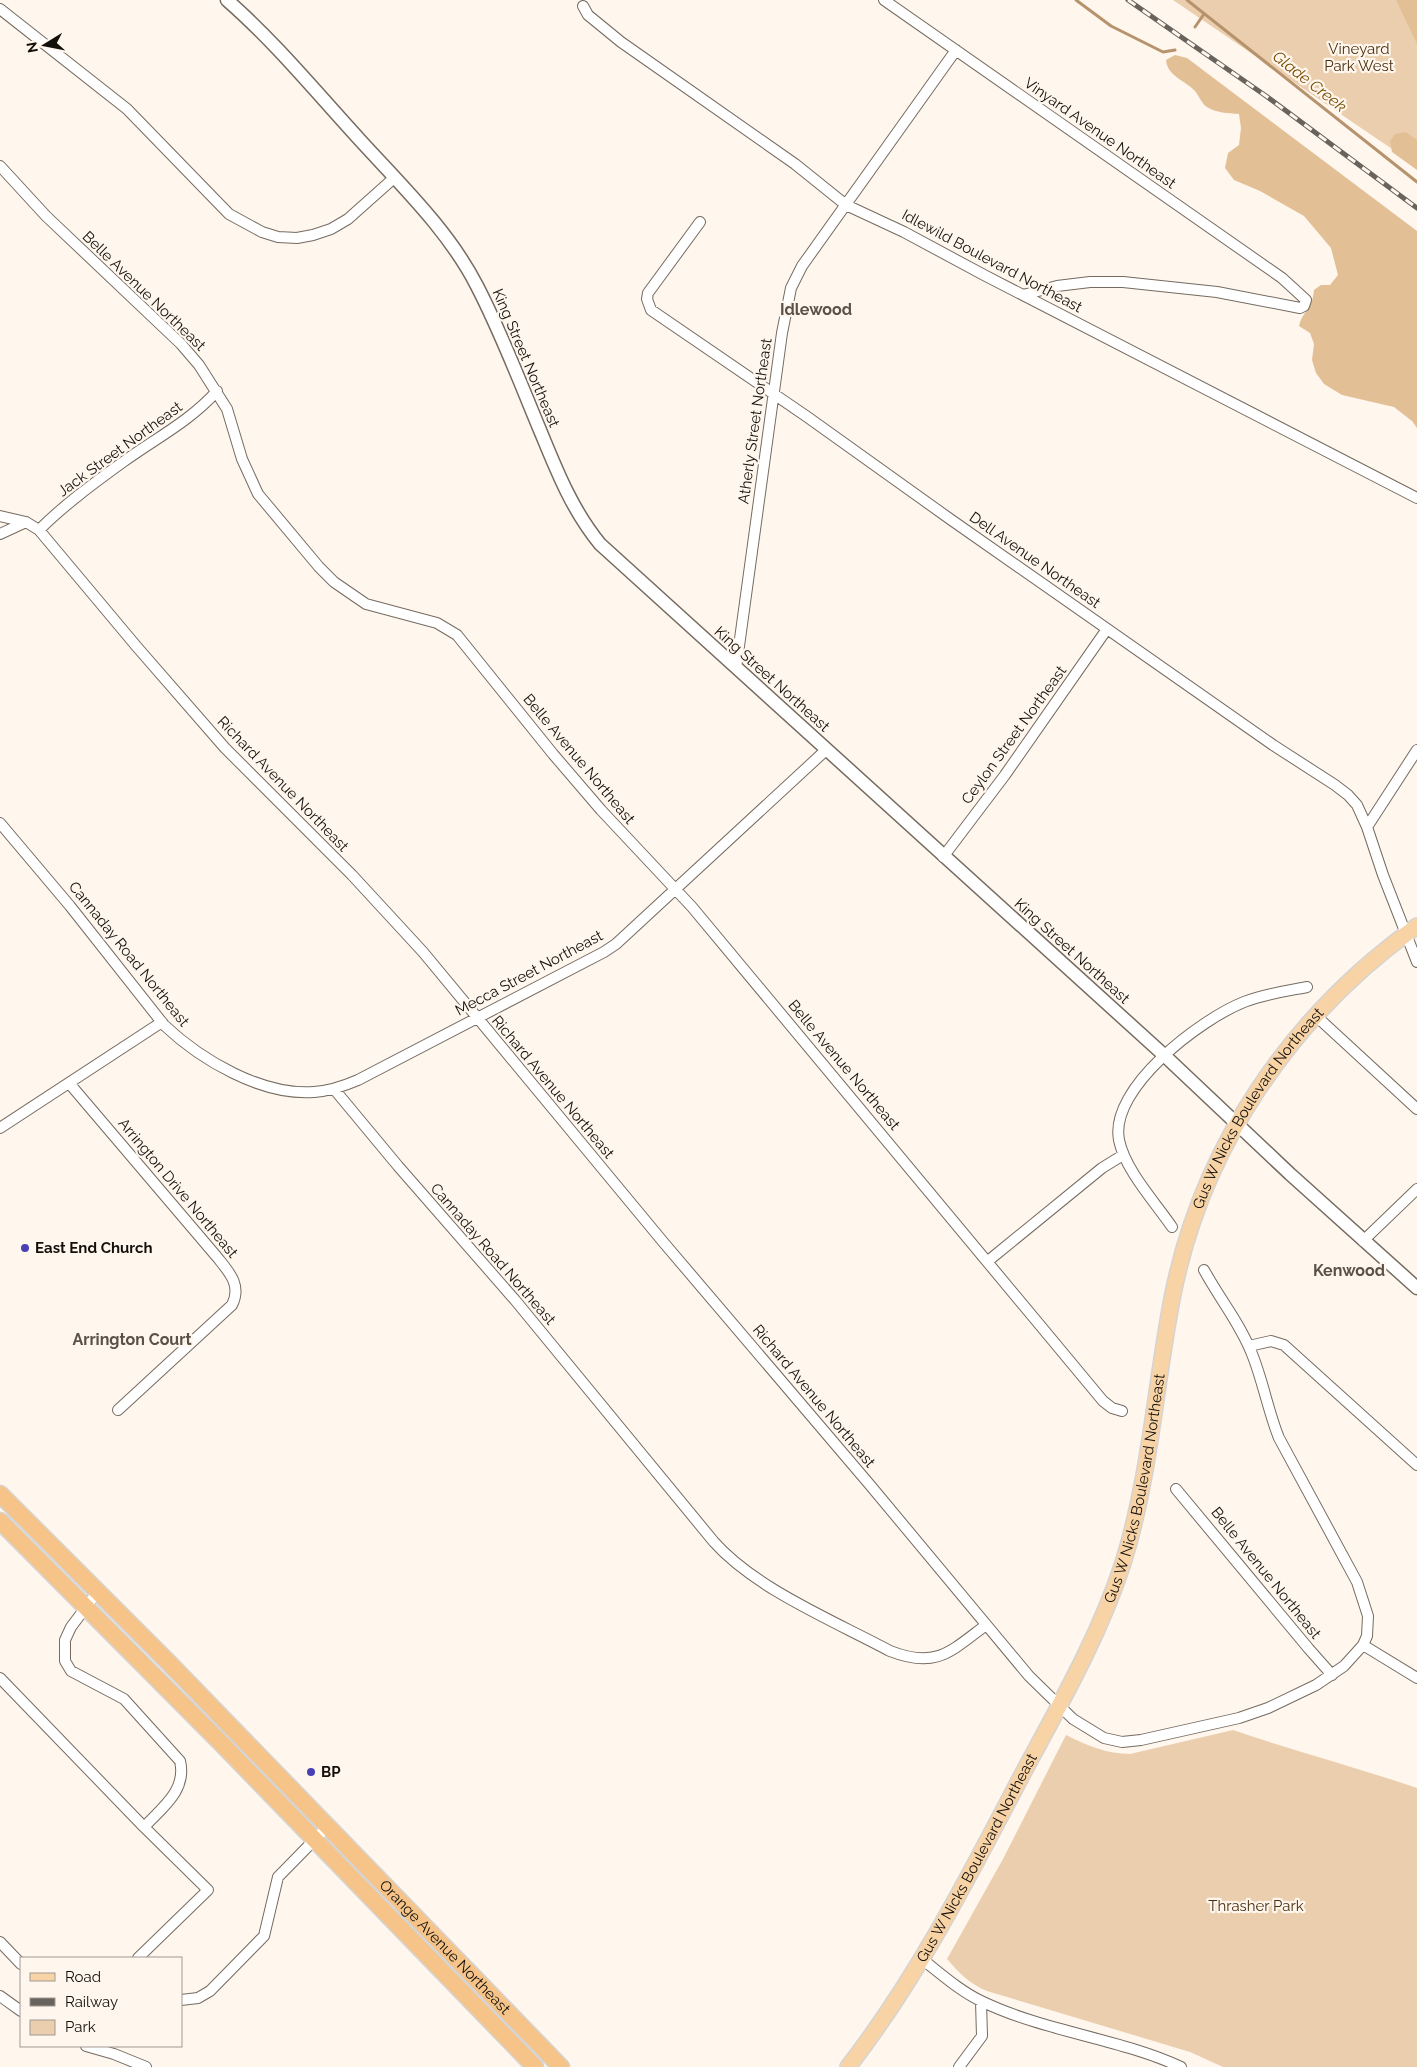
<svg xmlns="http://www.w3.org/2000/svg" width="1417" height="2067" font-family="Raleway,sans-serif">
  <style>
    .green { fill: #ebcead }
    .forest { fill: #e3bf96 }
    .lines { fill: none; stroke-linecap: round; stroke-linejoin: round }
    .stream { stroke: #b6936c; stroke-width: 3 }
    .minor-casing { stroke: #756b61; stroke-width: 12 }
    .tertiary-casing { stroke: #756b61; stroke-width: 15 }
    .primary-casing { stroke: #d5d4d3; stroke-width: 18 }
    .trunk-casing { stroke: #d5d4d3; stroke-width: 19 }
    .minor { stroke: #fff; stroke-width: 10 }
    .tertiary { stroke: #fff; stroke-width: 12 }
    .primary { stroke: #f8d3a6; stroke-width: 15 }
    .trunk { stroke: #f6c488; stroke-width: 16 }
    .rail-casing { stroke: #68635d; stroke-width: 5 }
    .rail { stroke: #fff6ed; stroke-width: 3; stroke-dasharray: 9; stroke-linecap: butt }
    .poi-dot { fill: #4a40b6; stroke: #fff6ed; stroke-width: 2 }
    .labels { text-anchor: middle; stroke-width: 4.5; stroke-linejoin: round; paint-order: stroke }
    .park-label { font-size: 15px; fill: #49300f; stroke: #fff6ed }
    .street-label { font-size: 15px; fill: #13100c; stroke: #fff6ed }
    .poi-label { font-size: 15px; font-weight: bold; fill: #13100c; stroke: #fff6ed; text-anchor: start }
    .water-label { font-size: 16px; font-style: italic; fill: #794c01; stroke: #fff6ed }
    .neighbourhood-label { font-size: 16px; font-weight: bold; fill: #5a5147; stroke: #fff6ed }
  </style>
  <rect width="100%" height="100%" fill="#fff6ed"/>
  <path class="green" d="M1173,0H1405L1417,28V166Z
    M1233,1730C1294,1751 1356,1767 1417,1788V2067H1223L1190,2052L987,1991C970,1984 959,1973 947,1959L1003,1859L1066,1735C1086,1745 1107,1754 1130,1754Z"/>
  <path class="forest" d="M1396,0H1417V44Z
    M1175,55L1187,58L1417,231V428L1412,421L1394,407L1342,395L1324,384L1316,373L1312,360L1314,344L1310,333L1299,326C1303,310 1312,311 1314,290L1321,285H1330L1338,275L1331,248L1304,216L1260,191L1234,180L1225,168L1228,153L1239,145L1241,128L1239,114C1228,113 1216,113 1207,107C1202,104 1199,96 1195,91C1186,81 1167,76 1166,60Z
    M1406,132L1417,140V170L1392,152L1390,141L1395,134Z"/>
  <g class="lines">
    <path class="stream" d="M1076,0L1111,26L1163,52L1175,50
      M1187,0L1417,182
      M1195,27L1204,14"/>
    <g class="minor-casing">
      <path id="minor" d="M884,0L1282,278L1306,300L1304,306L1300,308L1217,292L1123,282H1090L1057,286L1023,295
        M583,6L588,15L621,42L795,164L846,205L904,232L984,275L1417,498
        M0,9L127,109L229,214L262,232L278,237L297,238L313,235L331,229L348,219L394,178
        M0,166L46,216L181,344L199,365L227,409L242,459L258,494L319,567L334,582L366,604L437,623L457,635L553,754L601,810L692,907L1103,1401L1112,1408L1122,1411
        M700,222L648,293L647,299L651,310L806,416L950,519L1273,745L1335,785L1348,795L1357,805L1367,827
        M0,516L26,522L39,530L137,647L225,748L352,875L423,952L664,1243L870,1485L1029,1676L1073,1719L1104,1738L1122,1742L1141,1740L1239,1718L1268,1708L1316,1685L1344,1666L1363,1645L1367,1636L1368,1616L1357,1582L1279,1438C1268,1411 1263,1381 1252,1354C1240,1323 1219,1298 1204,1270
        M39,530C64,505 94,483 123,462C156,438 189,422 217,391
        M0,534L26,522
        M736,668L782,333L791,288L802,266L956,50
        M1417,750L1367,827L1383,875L1417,962
        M0,823L70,906L164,1025C201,1060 262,1096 314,1092C330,1091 344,1086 358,1080L604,952L616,944L826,750
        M943,857L1005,775L1107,629
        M1315,1015L1417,1109
        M69,1083L217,1257C229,1272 242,1285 232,1305L118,1410
        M334,1089L398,1166L515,1300L714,1542C756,1589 834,1621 890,1651C936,1669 950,1652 986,1625
        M0,1128L162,1022
        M1172,1227C1155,1202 1125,1170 1119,1140C1109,1088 1201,1019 1244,1002C1264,994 1286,991 1307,987
        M1363,1241L1417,1189
        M988,1261L1102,1168L1123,1155
        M1249,1346L1271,1341L1284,1345L1417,1465
        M1176,1489L1309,1649L1332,1675
        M1363,1645L1417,1678
        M0,1678L144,1827C163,1807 187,1790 180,1761L124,1699L71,1671L65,1661V1640L71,1627L99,1590
        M0,1942L21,1964
        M138,1958L208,1890L144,1827
        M922,1959C941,1974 960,1991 981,2001C1045,2032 1118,2038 1181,2067
        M0,1996L21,2011
        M181,2000L198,1998L210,1991L264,1936L278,1877L327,1827
        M86,2046L114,2054L146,2067
        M959,2067L982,2036L981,2001"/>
    </g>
    <g class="tertiary-casing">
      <path id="tertiary" d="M227,0C275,42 316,92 359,139C401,185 449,231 477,286C502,334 521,385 542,435C558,474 573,511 600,544L1165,1056L1290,1174L1417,1288"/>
    </g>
    <g class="primary-casing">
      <g id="primary">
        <path id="s1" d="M848,2067C918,1977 969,1876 1022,1775C1059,1706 1099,1637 1123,1563C1150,1477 1155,1387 1172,1299C1201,1147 1292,1015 1417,926"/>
      </g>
    </g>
    <g class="trunk-casing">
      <g id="trunk">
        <path id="s2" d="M0,1494L170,1664L561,2067"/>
        <path d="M0,1521L220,1742L535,2067"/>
      </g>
    </g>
    <use href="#minor" class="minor"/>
    <use href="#tertiary" class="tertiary"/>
    <use href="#primary" class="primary"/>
    <use href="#trunk" class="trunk"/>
    <g class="rail-casing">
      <path id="rail" d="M1128,0L1266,96L1417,208"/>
    </g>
    <use href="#rail" class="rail"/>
  </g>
  <g class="poi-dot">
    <circle cx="25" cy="1248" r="5"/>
    <circle cx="311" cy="1772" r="5"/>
  </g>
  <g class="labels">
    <g class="park-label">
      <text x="1359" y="54">Vineyard<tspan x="1359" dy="17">Park West</tspan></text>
      <text x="1256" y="1911">Thrasher Park</text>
    </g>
    <g class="street-label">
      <text transform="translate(1100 133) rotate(35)" y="5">Vinyard Avenue Northeast</text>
      <text transform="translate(992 261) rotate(28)" y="5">Idlewild Boulevard Northeast</text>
      <text transform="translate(144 291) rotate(44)" y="5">Belle Avenue Northeast</text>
      <text transform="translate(526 358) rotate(67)" y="5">King Street Northeast</text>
      <text transform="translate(755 421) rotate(-82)" y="5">Atherly Street Northeast</text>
      <text transform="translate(120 449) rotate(-36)" y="5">Jack Street Northeast</text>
      <text transform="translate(1035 560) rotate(35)" y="5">Dell Avenue Northeast</text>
      <text transform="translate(772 679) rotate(42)" y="5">King Street Northeast</text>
      <text transform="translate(1014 735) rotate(-54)" y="5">Ceylon Street Northeast</text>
      <text transform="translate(579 759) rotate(50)" y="5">Belle Avenue Northeast</text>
      <text transform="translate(283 784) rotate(46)" y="5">Richard Avenue Northeast</text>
      <text transform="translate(1072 951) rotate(42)" y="5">King Street Northeast</text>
      <text transform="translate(129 954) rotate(51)" y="5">Cannaday Road Northeast</text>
      <text transform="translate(529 973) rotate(-28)" y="5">Mecca Street Northeast</text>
      <text transform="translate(844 1065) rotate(50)" y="5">Belle Avenue Northeast</text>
      <text transform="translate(553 1087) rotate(50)" y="5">Richard Avenue Northeast</text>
      <text dy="5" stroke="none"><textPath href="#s1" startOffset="1056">Gus W Nicks Boulevard Northeast</textPath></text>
      <text transform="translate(178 1188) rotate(50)" y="5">Arrington Drive Northeast</text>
      <text transform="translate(493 1254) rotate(49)" y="5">Cannaday Road Northeast</text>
      <text transform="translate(814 1396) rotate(50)" y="5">Richard Avenue Northeast</text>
      <text dy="5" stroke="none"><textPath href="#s1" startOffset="651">Gus W Nicks Boulevard Northeast</textPath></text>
      <text transform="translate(1266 1573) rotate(51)" y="5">Belle Avenue Northeast</text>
      <text dy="5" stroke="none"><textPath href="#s1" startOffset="246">Gus W Nicks Boulevard Northeast</textPath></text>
      <text dy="5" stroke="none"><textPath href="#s2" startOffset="635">Orange Avenue Northeast</textPath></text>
    </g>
    <g class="poi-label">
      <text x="35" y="1253">East End Church</text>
      <text x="321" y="1777">BP</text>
    </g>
    <g class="water-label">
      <text transform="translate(1310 81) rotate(38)" y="6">Glade Creek</text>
    </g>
    <g class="neighbourhood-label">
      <text x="816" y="315">Idlewood</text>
      <text x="1349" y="1276">Kenwood</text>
      <text x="132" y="1345">Arrington Court</text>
    </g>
  </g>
  <rect x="20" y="1957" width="162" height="90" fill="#fff6ed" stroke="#a19a93"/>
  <rect x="30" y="1973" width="25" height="8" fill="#f8d3a6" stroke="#a19a93"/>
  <text x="65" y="1982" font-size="15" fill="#13100c">Road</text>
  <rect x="30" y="1998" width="25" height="8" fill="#68635d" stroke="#a19a93"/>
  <text x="65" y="2007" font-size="15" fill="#13100c">Railway</text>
  <rect x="30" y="2020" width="25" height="15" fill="#ebcead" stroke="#a19a93"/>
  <text x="65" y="2032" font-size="15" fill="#13100c">Park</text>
  <g transform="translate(45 45) rotate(260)" stroke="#fff6ed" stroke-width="4" paint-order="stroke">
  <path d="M0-4L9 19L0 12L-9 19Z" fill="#13100c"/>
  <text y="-8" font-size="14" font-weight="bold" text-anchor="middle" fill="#13100c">N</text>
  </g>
</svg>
